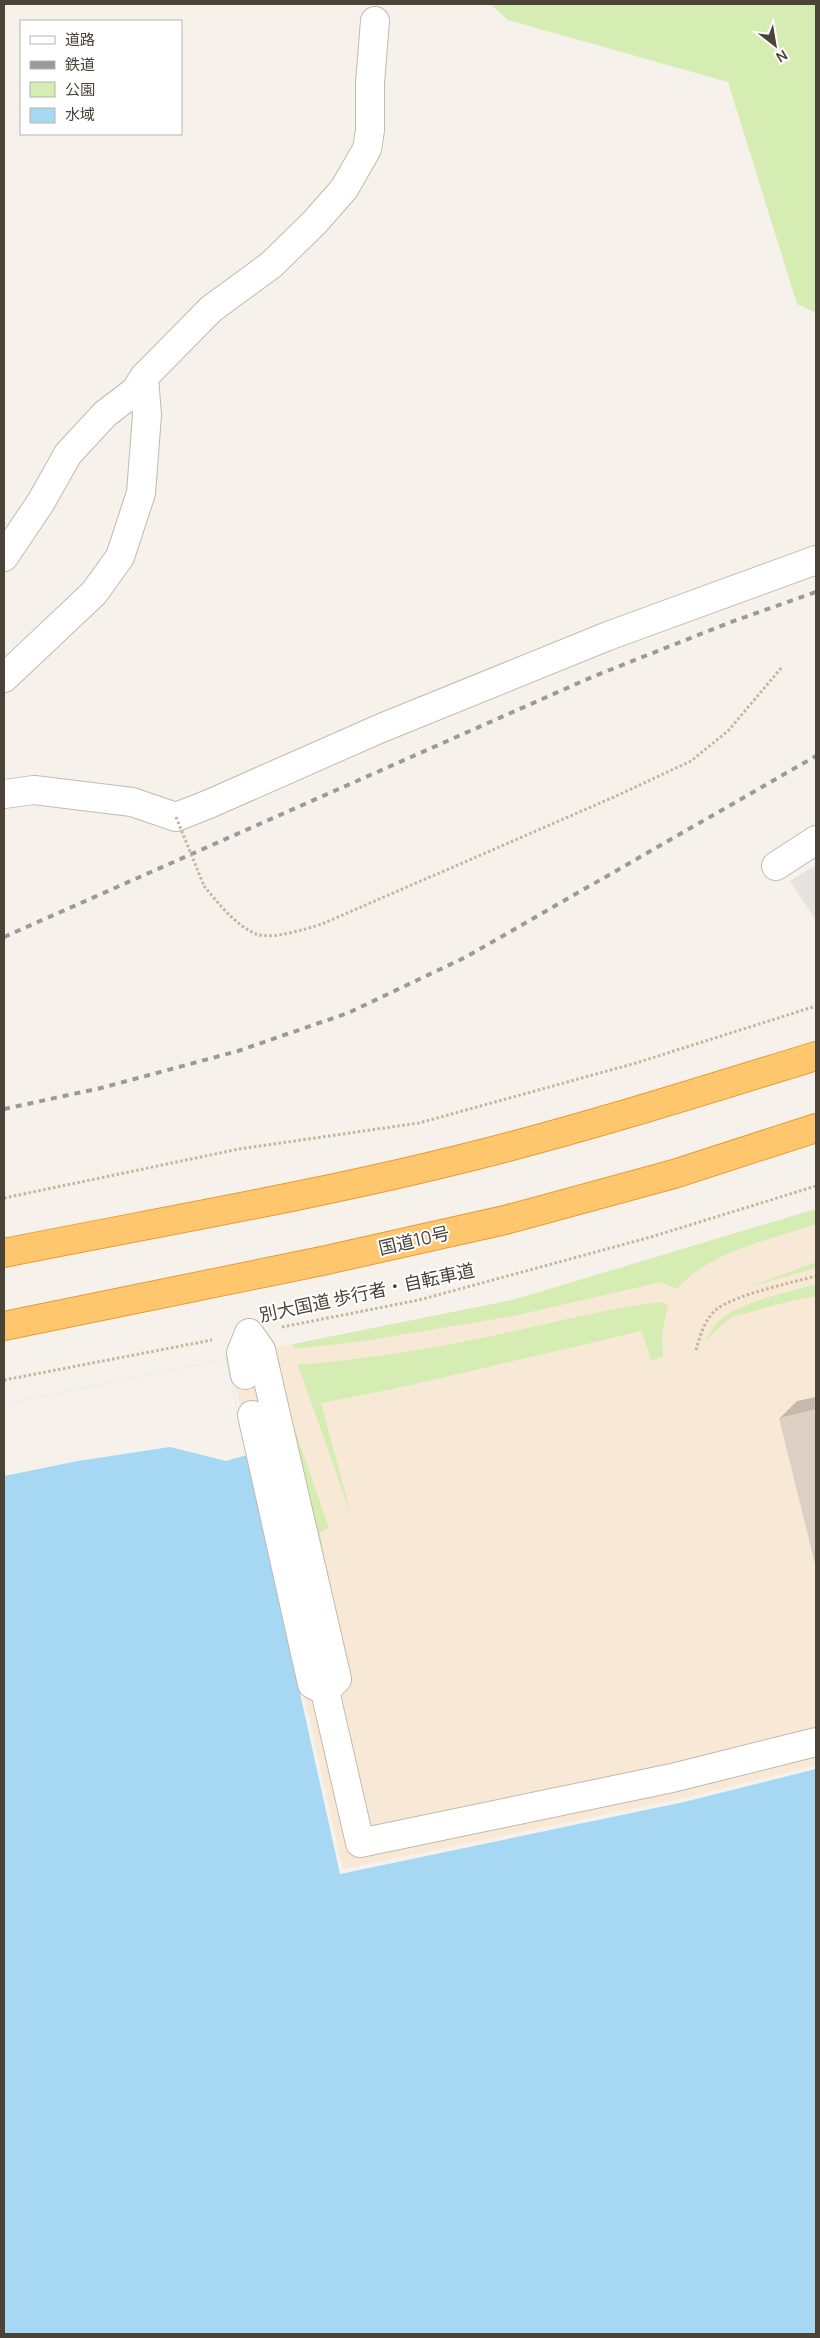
<svg xmlns="http://www.w3.org/2000/svg" width="820" height="2338" font-family="Manrope,'Noto Sans JP',sans-serif">
  <style>
    .commercial { fill: #f8e8d6 }
    .green { fill: #d5ecb3 }
    .parking { fill: #e5e2df }
    .water { fill: #a6d8f4 }
    .pier { fill: #f6f2eb }
    .shadow { fill: #0003 }
    .building { fill: #dbd0c3 }
    .lines { fill: none; stroke-linecap: round; stroke-linejoin: round }
    .street-casing { stroke: #c2baad; stroke-width: 30 }
    .highway-casing { stroke: #e59c36; stroke-width: 30 }
    .path { stroke: #c5b59d; stroke-width: 3; stroke-dasharray: 2.5 2.5; stroke-linecap: butt }
    .street { stroke: #fff; stroke-width: 28 }
    .highway { stroke: #ffc76d; stroke-width: 28 }
    .rail { stroke: #9a9a9a; stroke-width: 4; stroke-dasharray: 6 6; stroke-linecap: butt }
    .path-bridge { stroke: #c5b59d; stroke-width: 3; stroke-dasharray: 2.5 2.5; stroke-linecap: butt }
    .labels { text-anchor: middle; stroke-width: 4; stroke-linejoin: round; paint-order: stroke }
    .street-label { font-size: 18px; fill: #4b4338; stroke: #fff }
  </style>
  <rect width="100%" height="100%" fill="#f6f2eb"/>
  <path class="commercial" d="M816,1209V1765L683,1798L343,1869L229,1357L513,1300Z"/>
  <path class="green" d="M490,4H816V313L797,304L728,82L508,20Z
    M816,1209V1224C772,1239 708,1252 677,1289L661,1282L513,1316L363,1341L295,1349L293,1344L513,1300Z
    M816,1262V1268L749,1287Z
    M816,1284V1296L794,1300L732,1317L718,1328L705,1342C710,1332 715,1324 724,1317C742,1302 792,1291 816,1284Z
    M660,1302L668,1305L662,1334L663,1357L651,1360L642,1331L393,1389L321,1403L352,1518L298,1365C371,1359 444,1347 515,1331C564,1320 611,1308 660,1302Z
    M274,1370L329,1528L320,1532L348,1687Z"/>
  <path class="parking" d="M816,865V921L790,881Z"/>
  <path class="water" d="M226,1359L340,1874L684,1802L816,1769V2334H4V1404Z"/>
  <path class="pier" d="M226,1359L247,1455L226,1461L170,1447L78,1461L4,1476V1404Z"/>
  <path class="shadow" d="M816,1397V1566L780,1418L797,1401Z"/>
  <path class="building" d="M816,1409V1568L779,1418Z"/>
  <g class="lines">
    <g class="street-casing">
      <path id="street" d="M4,557L41,502L68,454L105,414L135,391L144,377L211,309L271,265L314,223L344,189L367,149L370,130V83L375,21
        M4,678L94,593L120,557L141,493L147,415L144,377
        M4,794L34,790L132,802L176,817L209,804L379,729L608,636L816,560
        M776,866L816,840
        M249,1333L261,1350L337,1679L325,1691
        M245,1375L241,1353L249,1333
        M252,1415L312,1684L325,1691L360,1843L672,1778L816,1742"/>
    </g>
    <g class="highway-casing">
      <path id="highway" d="M4,1253C159,1222 319,1195 473,1156C589,1127 702,1091 816,1056
        M4,1326L322,1261L505,1220L674,1174L816,1128"/>
    </g>
    <path class="path" d="M204,886C218,903 235,925 256,934C273,940 305,929 322,924L614,797L691,761L728,731L782,667
      M4,1198L239,1149L419,1123L636,1063L816,1006
      M282,1327L419,1300L651,1237L816,1186
      M696,1350C700,1336 705,1318 717,1309C737,1294 791,1283 816,1276
      M4,1380L212,1340"/>
    <use href="#street" class="street"/>
    <use href="#highway" class="highway"/>
    <path class="rail" d="M4,937L592,677L731,622L816,592
      M4,1109L101,1088L238,1051L348,1013L466,957L816,756"/>
    <path class="path-bridge" d="M176,817L204,886"/>
  </g>
  <g class="labels">
    <g class="street-label">
      <text transform="translate(414 1241) rotate(-13)" y="6">国道10号</text>
      <text transform="translate(367 1293) rotate(-12)" y="6">別大国道 歩行者・自転車道</text>
    </g>
  </g>
  <rect width="820" height="2338" fill="none" stroke="#4b4338" stroke-width="10"/>
  <rect x="20" y="20" width="162" height="115" fill="#ffffff" stroke="#b7b4af"/>
  <rect x="30" y="36" width="25" height="8" fill="#ffffff" stroke="#b7b4af"/>
  <text x="65" y="45" font-size="15" fill="#4b4338">道路</text>
  <rect x="30" y="61" width="25" height="8" fill="#9a9a9a" stroke="#b7b4af"/>
  <text x="65" y="70" font-size="15" fill="#4b4338">鉄道</text>
  <rect x="30" y="82" width="25" height="15" fill="#d5ecb3" stroke="#b7b4af"/>
  <text x="65" y="95" font-size="15" fill="#4b4338">公園</text>
  <rect x="30" y="108" width="25" height="15" fill="#a6d8f4" stroke="#b7b4af"/>
  <text x="65" y="120" font-size="15" fill="#4b4338">水域</text>
  <g transform="translate(775 45) rotate(149)" stroke="#ffffff" stroke-width="4" paint-order="stroke">
  <path d="M0-4L9 19L0 12L-9 19Z" fill="#4b4338"/>
  <text y="-8" font-size="14" font-weight="bold" text-anchor="middle" fill="#4b4338">N</text>
  </g>
</svg>
